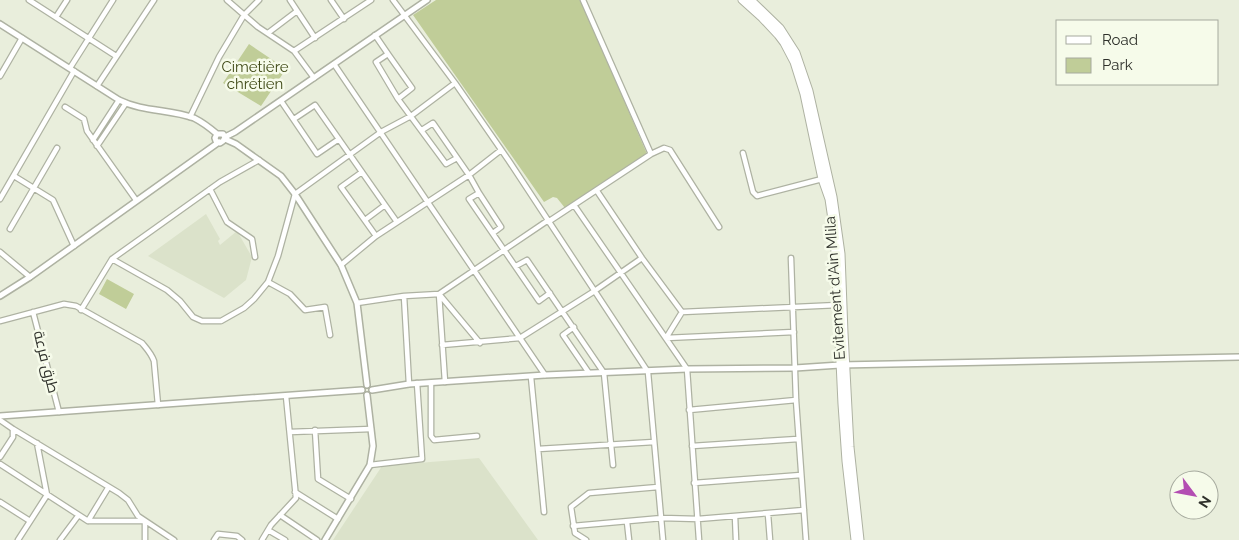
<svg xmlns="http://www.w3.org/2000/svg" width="1239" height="540" font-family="Raleway,Cairo,sans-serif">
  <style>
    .built { fill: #dbe2ca }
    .green { fill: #c0cd98 }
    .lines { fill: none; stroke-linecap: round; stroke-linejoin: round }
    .minor-casing { stroke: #aeb2a2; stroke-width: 7 }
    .tertiary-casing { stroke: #aeb2a2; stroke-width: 8 }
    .trunk-casing { stroke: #aeb2a2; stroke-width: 9 }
    .minor { stroke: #fff; stroke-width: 4.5 }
    .tertiary { stroke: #fff; stroke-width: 5 }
    .trunk { stroke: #fff; stroke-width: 7 }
    .labels { text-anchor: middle; stroke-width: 5; stroke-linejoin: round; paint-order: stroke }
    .park-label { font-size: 15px; fill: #3f4916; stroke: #f6fbea }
    .street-label { font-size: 15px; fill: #2f312b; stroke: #f6fbea }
  </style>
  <rect width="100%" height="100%" fill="#e9eedc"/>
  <path class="built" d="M206,214L220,239L218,241L220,245L237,231L252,257L246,280L224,298L148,256Z
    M479,458L538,540H333L382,466Z"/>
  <path class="green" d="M436,0H581L647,154L565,208L557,198L553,197L544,202L413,15Z
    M249,44L286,69L261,106L223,83Z
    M107,279L134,294L126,309L99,294Z"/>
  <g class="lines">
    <g class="minor-casing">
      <path id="minor" d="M29,0L116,56
        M227,0L258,27L294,51L314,78
        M290,0L315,38
        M331,0L344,19
        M393,0L455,83L509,161L648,372L663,540
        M583,0L651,154
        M56,17L67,0
        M268,33L297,11
        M375,35L388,54L376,62L398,99L446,164L457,158
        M294,51L371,0
        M388,54L412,88L398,99
        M334,64L545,375
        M70,68L113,0
        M0,76L22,38
        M97,86L154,0
        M281,101L317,154L339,139
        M65,107L84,119L87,131L136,200
        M190,117L219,57L244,15L259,0
        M294,119L315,105L385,205
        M422,130L433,123L469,175L479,193L501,227L493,233
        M93,140L119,100
        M97,146L126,103
        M743,153L753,192L757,196L822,179
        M362,172L341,187L376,236
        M14,176L53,200L74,246
        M210,189L227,222L252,239L255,257
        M597,191L642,258L682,312L666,338L794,332
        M479,193L469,199L539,301L550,293
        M0,199L74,71
        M574,205L687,369L699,540
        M365,220L385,205L397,222
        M548,222L651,154L664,148L670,150L719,227
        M10,229L57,148
        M0,252L30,277
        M791,258L796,400L806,540
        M112,259L167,290L180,301L193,317L202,321H221L244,308L254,299L268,282L278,256L295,194L381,132L411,116L455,83
        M341,265L376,236L469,175L501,150
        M516,266L527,260L604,373L613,465
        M268,282L290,294L305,310L325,307L330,335
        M404,296L409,384
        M357,303L404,296L439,294L445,382
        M81,310L112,259L220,182L259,160
        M33,312L59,412
        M682,312L838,305
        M0,321L64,304L76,306L142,343C147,349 151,353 154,361L158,405
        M574,327L563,335L589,373
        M480,343L439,294L547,221
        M442,345L520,338L593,292L642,258
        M531,377L538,449
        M431,383V436L434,440L477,436
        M689,410L796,400
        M0,420L13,429V437L0,457
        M13,429L119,493L128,500L138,516L174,540
        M315,430L318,479L351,499
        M290,432L371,429
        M692,446L798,439
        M0,464L88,521H145V540
        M370,465L422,459L417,383
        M694,483L801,475
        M295,492L338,519
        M0,502L30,521
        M544,512L538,449L654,442
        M768,514L770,540
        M280,515L317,540
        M735,516L736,540
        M88,521L108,488
        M627,522L629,540
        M573,526L662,518L698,519L804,510
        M268,530L285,540
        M18,540L47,495L37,443
        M60,540L78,516
        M214,540L218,534L237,536L242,540
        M262,540L271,525L296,498L286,396
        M586,540L575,533L571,507L589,493L658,487"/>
    </g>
    <g class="tertiary-casing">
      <path id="tertiary" d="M0,24L119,100C143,112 170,109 194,118C202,122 210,128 217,134H223L225,137L223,141L220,143L216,141L215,138L217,134
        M225,137L235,132L427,0
        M225,139L236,144L281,176L295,194L341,265L357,303L367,385
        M0,296L30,277L219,142
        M372,390L409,384L545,375L687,369L795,368L840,365L1239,357
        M0,416L362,390
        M325,540L370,465L373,446L367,395"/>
    </g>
    <g class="trunk-casing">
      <path id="trunk" d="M742,0L762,18L778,35L784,43L794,62L804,94L822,179L829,199L834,233L842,404L846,461L855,540
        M751,0L780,28L796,53L809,91L833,197L841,254L844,333L850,447L860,540"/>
    </g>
    <use href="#minor" class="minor"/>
    <use href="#tertiary" class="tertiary"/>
    <use href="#trunk" class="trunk"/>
  </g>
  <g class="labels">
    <g class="park-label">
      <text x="255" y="72">Cimetière<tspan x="255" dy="17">chrétien</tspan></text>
    </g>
    <g class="street-label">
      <text transform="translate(835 288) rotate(-94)" y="5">Evitement d'Ain Mlila</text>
      <text transform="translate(46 362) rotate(76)" y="5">طرق فرعة</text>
    </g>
  </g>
  <rect x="1056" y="20" width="162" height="65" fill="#f6fbea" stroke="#a6aa9e"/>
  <rect x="1066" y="36" width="25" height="8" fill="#ffffff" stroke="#a6aa9e"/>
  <text x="1102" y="45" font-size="15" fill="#2f312b">Road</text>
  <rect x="1066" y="58" width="25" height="15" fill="#c0cd98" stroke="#a6aa9e"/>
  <text x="1102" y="70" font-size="15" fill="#2f312b">Park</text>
  <g transform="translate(1194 495) rotate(122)"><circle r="24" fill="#f6fbea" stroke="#a6aa9e"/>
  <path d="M0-4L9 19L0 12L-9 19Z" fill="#b34db2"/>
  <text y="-8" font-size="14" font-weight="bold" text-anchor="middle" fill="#2f312b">N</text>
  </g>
</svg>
